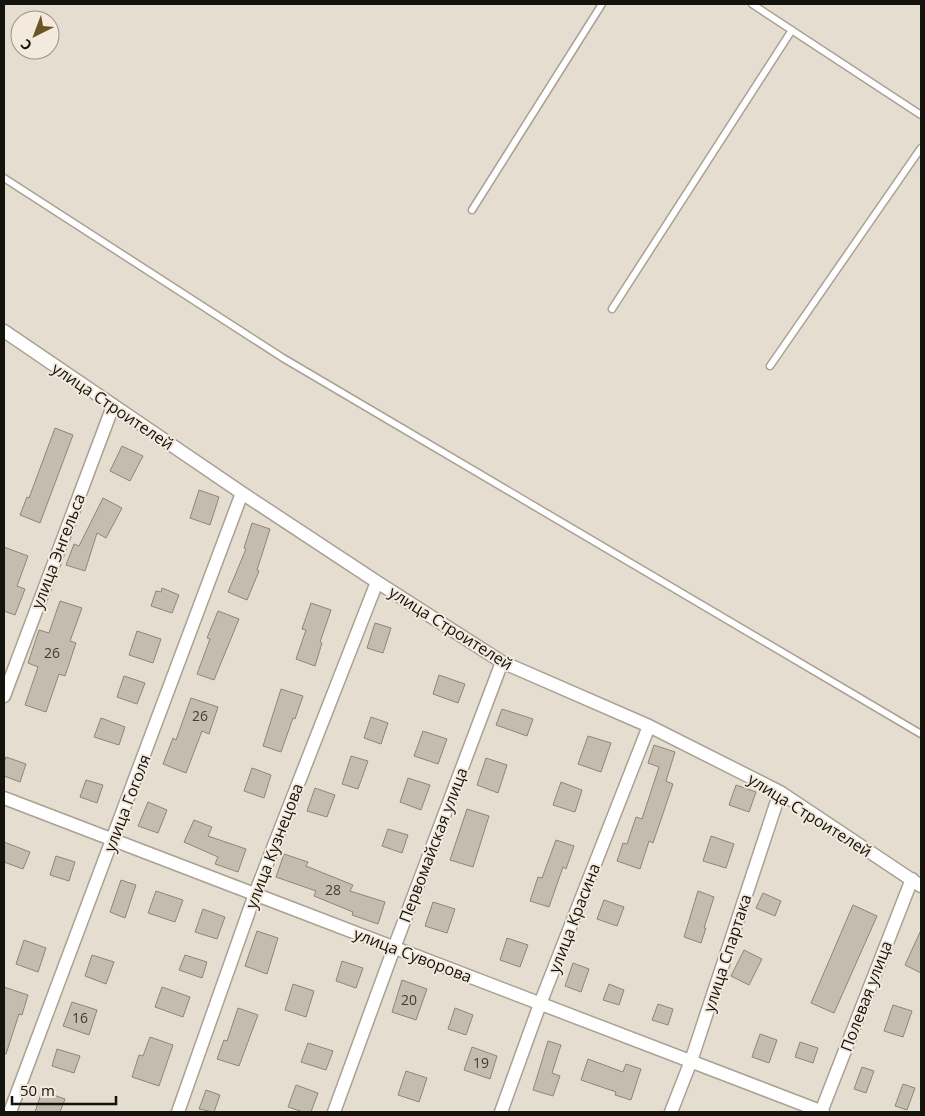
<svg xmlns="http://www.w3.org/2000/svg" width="925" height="1116" font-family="'Open Sans',sans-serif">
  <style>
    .building { fill: #c4bcae; stroke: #8d8679 }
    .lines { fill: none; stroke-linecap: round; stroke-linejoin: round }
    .service-casing { stroke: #a9a194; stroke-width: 9 }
    .minor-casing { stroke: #a9a194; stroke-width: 15 }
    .service { stroke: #fff; stroke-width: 6 }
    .minor { stroke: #fff; stroke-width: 12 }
    .labels { text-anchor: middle; stroke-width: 4; stroke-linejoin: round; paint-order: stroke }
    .number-label { font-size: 14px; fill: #413d36 }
    .street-label { font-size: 16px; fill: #15130e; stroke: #f3eadd }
  </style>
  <rect width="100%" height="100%" fill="#e5ddd0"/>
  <path class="building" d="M55,428L73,435L40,523L20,515L27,497L29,498Z
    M122,446L143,456L130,481L110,471Z
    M199,490L219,497L210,525L190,518Z
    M103,498L122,508L106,538L97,533L85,571L66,565L74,544L79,546Z
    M252,523L270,529L257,570L259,571L247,600L228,592L246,549L244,548Z
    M4,547L28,556L17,586L25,589L15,615L4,611Z
    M162,588L179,595L172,613L151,606L156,591L161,592Z
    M60,601L82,608L70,641L76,643L65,676L59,674L46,712L25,705L38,667L28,663L39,630L49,633Z
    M311,603L331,610L320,642L322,643L315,666L296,659L306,630L302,629Z
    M218,611L239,619L214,680L197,674L210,639L207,638Z
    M375,623L391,628L383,653L367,648Z
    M137,631L161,639L153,663L129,655Z
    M439,675L465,684L458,703L433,694Z
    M124,676L145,683L137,704L117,697Z
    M281,689L303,696L295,719L293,718L281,752L263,746Z
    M191,698L218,707L209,734L202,731L186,773L163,764L173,738L176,740Z
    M502,709L533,719L527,736L496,725Z
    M371,717L388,723L381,744L364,738Z
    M101,718L125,727L119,745L94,737Z
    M423,731L447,739L438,764L414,756Z
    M588,736L611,743L601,772L578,764Z
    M654,745L675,752L666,781L673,784L653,843L649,841L640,869L617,861L623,843L627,844L636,817L642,819L659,767L648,763Z
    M351,756L368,761L358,789L342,784Z
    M6,757L26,764L20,782L4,776V763Z
    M486,758L507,765L498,793L477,785Z
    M252,768L271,775L264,798L244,791Z
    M408,778L430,785L421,810L400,802Z
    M86,780L103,785L97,803L80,797Z
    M561,782L582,790L575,812L553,805Z
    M736,785L756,792L749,812L729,805Z
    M315,788L335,795L327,817L307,811Z
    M148,802L167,810L158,833L138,826Z
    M467,809L489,816L473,867L450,860Z
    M194,820L212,827L208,836L246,849L238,872L215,864L218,857L184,842Z
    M388,829L408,835L402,853L382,846Z
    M711,836L734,844L726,868L703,861Z
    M556,840L574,846L566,869L563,867L549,907L530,901L538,877L542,878Z
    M4,842L30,852L23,869L4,862Z
    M284,854L308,862L306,866L353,885L350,891L385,902L378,924L352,915L353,912L314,896L316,891L276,877Z
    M56,856L75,862L69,881L50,875Z
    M121,880L136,885L125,918L110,912Z
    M156,891L183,900L175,922L148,913Z
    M698,891L714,897L704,928H706L701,943L684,937Z
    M763,893L781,901L775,916L756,908Z
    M604,900L624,907L617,926L597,919Z
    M433,902L455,909L447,933L425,926Z
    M853,905L877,916L834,1013L811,1003Z
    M203,909L225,917L217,939L195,932Z
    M921,930V973L905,965Z
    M257,931L278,938L267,974L245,966Z
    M507,938L528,945L520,967L500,960Z
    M24,940L46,948L38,972L16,964Z
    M744,950L762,959L749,985L731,976Z
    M92,955L114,962L106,984L85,976Z
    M185,955L207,962L202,978L179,970Z
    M342,961L363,968L356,988L336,981Z
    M573,963L589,969L581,992L565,986Z
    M402,980L427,989L416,1020L392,1012Z
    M293,984L314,991L306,1017L285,1010Z
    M609,984L624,990L619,1005L603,1000Z
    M4,987L28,995L22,1015L19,1014L6,1054H4Z
    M162,987L190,997L183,1017L155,1007Z
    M72,1002L97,1010L89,1035L63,1026Z
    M658,1004L673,1009L668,1025L652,1020Z
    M893,1005L912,1011L903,1037L884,1031Z
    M238,1008L258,1015L239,1066L217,1059L224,1040L227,1041Z
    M455,1008L473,1015L466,1035L448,1029Z
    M760,1034L777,1040L769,1063L752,1057Z
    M150,1037L173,1045L159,1086L132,1077L139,1055L143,1056Z
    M548,1041L561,1045L552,1073L560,1076L553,1096L533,1090Z
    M800,1042L818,1048L813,1063L795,1057Z
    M308,1043L333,1051L326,1070L301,1062Z
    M472,1047L497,1056L490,1079L464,1070Z
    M57,1049L80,1056L74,1073L52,1066Z
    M588,1059L623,1072L626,1064L641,1069L631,1100L615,1095L616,1092L581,1080Z
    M862,1067L874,1071L866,1093L854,1089Z
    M406,1071L427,1078L419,1102L398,1095Z
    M903,1084L915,1088L907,1110L895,1106Z
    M296,1085L318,1093L311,1112H303L288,1107Z
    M206,1090L220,1095L214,1112L199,1109Z
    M42,1091L65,1099L60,1112H35Z"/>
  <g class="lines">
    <g class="service-casing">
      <path id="service" d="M752,4L921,115
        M4,178L283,358L921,734
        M472,210L602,4
        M612,309L792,30
        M770,366L921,148"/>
    </g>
    <g class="minor-casing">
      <path id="minor" d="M4,331L242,493L377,582L502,662L649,726L780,792L921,886
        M4,696L113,406
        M4,798L823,1112
        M10,1112L242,493
        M178,1112L255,894L377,582
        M334,1112L394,948L502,662
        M501,1112L540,1004L649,726
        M671,1112L691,1061L780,792
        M821,1112L912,879"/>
    </g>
    <use href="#service" class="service"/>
    <use href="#minor" class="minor"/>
  </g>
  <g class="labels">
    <g class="number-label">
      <text x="52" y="658">26</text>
      <text x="200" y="721">26</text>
      <text x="333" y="895">28</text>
      <text x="409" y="1005">20</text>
      <text x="80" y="1023">16</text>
      <text x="481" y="1068">19</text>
    </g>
    <g class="street-label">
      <text transform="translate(113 406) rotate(34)" y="6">улица Строителей</text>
      <text transform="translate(58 551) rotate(-69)" y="6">улица Энгельса</text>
      <text transform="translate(451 628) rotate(32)" y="6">улица Строителей</text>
      <text transform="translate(127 803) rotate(-69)" y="6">улица Гоголя</text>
      <text transform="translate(810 815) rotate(32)" y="6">улица Строителей</text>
      <text transform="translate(433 845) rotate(-69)" y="6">Первомайская улица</text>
      <text transform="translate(274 846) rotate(-69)" y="6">улица Кузнецова</text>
      <text transform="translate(574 918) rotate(-69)" y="6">улица Красина</text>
      <text transform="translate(727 953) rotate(-72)" y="6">улица Спартака</text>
      <text transform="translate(413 955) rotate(21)" y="6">улица Суворова</text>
      <text transform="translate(866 996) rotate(-69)" y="6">Полевая улица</text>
    </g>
  </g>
  <rect width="925" height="1116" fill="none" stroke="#15130e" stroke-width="10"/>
  <g transform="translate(35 35) rotate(222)"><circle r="24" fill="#f3eadd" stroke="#9a948a"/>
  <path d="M0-4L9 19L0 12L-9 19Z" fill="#6c5324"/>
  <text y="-8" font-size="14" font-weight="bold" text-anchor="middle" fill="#15130e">С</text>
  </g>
  <path d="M12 1096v8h104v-8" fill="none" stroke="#15130e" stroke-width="2.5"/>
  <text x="20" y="1096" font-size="15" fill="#15130e" stroke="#f3eadd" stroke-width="4" paint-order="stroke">50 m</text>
</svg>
